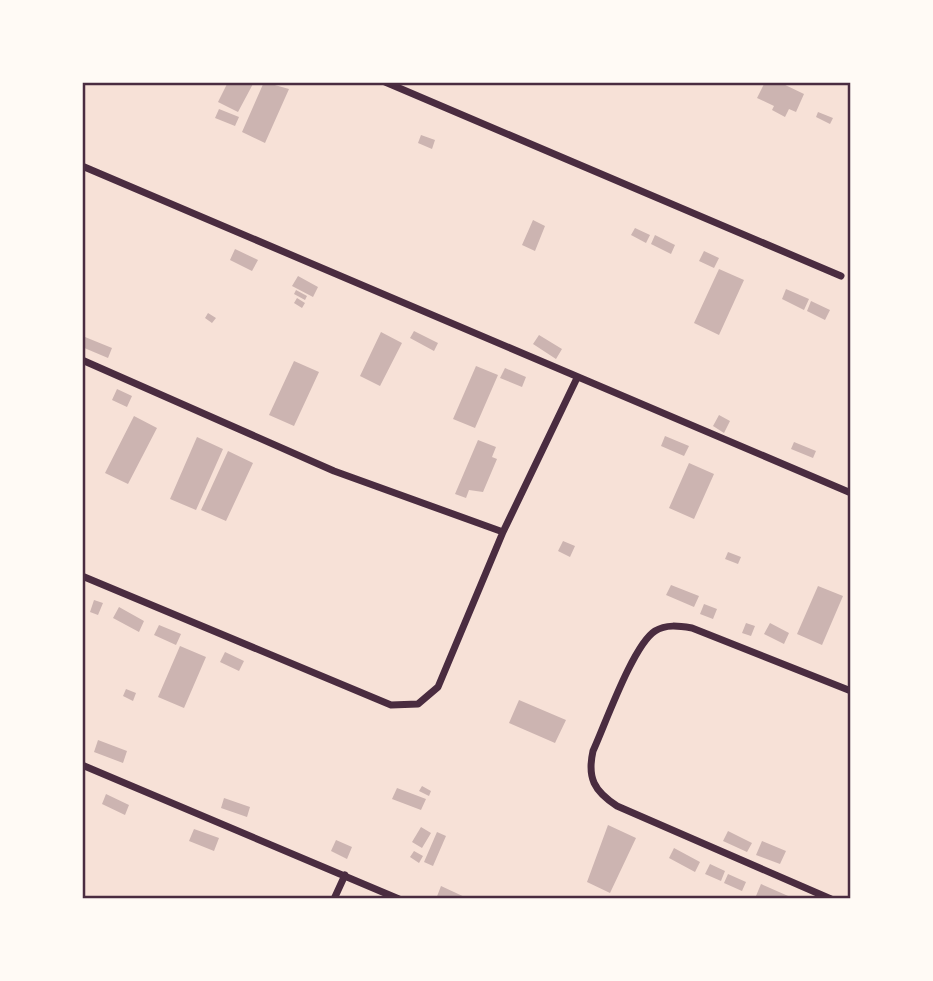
<svg xmlns="http://www.w3.org/2000/svg" width="933" height="981" font-family="Helvetica,sans-serif">
  <style>
    .building { fill: #ccb4b1 }
    .lines { fill: none; stroke-linecap: round; stroke-linejoin: round }
    .minor { stroke: #4a2c40; stroke-width: 7 }
    .neatline { fill: none; stroke: #4a2c40; stroke-width: 2.5 }
  </style>
  <rect width="100%" height="100%" fill="#f7e1d7"/>
  <path class="building" d="M228,82H254L238,112L218,102Z
    M264,82L289,89L265,143L242,132Z
    M765,82H779L804,94L796,112L789,109L785,117L772,110L774,106L757,98Z
    M219,109L239,117L235,126L215,118Z
    M818,112L833,118L830,124L816,117Z
    M421,135L435,140L432,149L418,143Z
    M533,220L545,226L535,251L522,245Z
    M635,228L650,235L646,243L631,235Z
    M655,235L675,245L671,254L651,244Z
    M235,249L258,260L252,271L230,260Z
    M704,251L719,258L714,268L699,261Z
    M719,269L744,280L719,335L694,323Z
    M298,276L318,287L313,297L292,286Z
    M786,289L809,299L804,310L782,299Z
    M296,290L307,296L305,300L294,294Z
    M297,298L305,303L302,308L294,303Z
    M811,301L830,310L825,320L807,311Z
    M208,313L216,318L212,323L205,318Z
    M414,331L438,343L434,351L410,338Z
    M381,332L402,343L380,386L360,376Z
    M539,335L562,349L556,359L533,344Z
    M85,337L112,348L108,358L82,347Z
    M294,361L319,372L294,426L269,415Z
    M476,366L498,375L475,428L453,419Z
    M505,368L526,377L522,387L500,378Z
    M117,389L132,396L127,407L112,400Z
    M719,415L730,421L724,433L713,426Z
    M134,416L157,428L128,484L105,473Z
    M665,436L689,446L684,456L661,446Z
    M197,437L223,449L196,510L170,499Z
    M478,440L496,447L492,457L497,459L483,492L469,490L466,498L455,494Z
    M794,442L816,451L813,458L791,449Z
    M228,451L253,463L226,521L201,510Z
    M689,463L714,474L694,519L669,508Z
    M563,541L575,546L570,557L558,551Z
    M728,552L741,557L738,564L725,559Z
    M671,585L699,596L694,607L666,595Z
    M818,586L843,596L822,645L797,634Z
    M94,600L103,603L98,615L90,612Z
    M704,604L717,609L713,619L700,614Z
    M119,607L144,621L139,632L113,618Z
    M746,623L755,626L751,636L742,633Z
    M770,623L789,633L784,644L764,634Z
    M159,625L181,634L176,645L154,635Z
    M180,646L206,657L184,708L158,697Z
    M225,652L244,661L239,671L220,662Z
    M126,689L136,693L133,701L123,696Z
    M519,700L566,720L555,743L509,723Z
    M98,740L127,751L123,763L94,752Z
    M422,786L431,791L429,796L419,791Z
    M397,788L426,799L421,810L392,799Z
    M106,794L129,805L125,815L102,804Z
    M224,798L250,807L247,817L221,808Z
    M608,825L636,838L610,893L587,882Z
    M421,827L431,833L422,848L412,842Z
    M194,829L219,838L214,851L189,841Z
    M728,831L752,843L747,852L723,841Z
    M437,832L446,836L433,866L424,862Z
    M336,840L352,847L347,859L331,851Z
    M762,841L786,851L780,864L756,855Z
    M674,848L700,862L695,872L669,858Z
    M414,851L423,856L419,863L410,857Z
    M710,864L725,871L721,881L705,874Z
    M728,874L746,882L742,891L724,883Z
    M761,884L795,899L756,896Z
    M441,886L469,899H436Z"/>
  <g class="lines">
    <path class="minor" d="M385,82L841,276
      M82,166L851,493
      M82,360L334,471L503,532
      M82,576L391,705L418,704L438,687L503,532L577,378
      M82,765L399,899
      M334,899L345,875
      M831,899L617,806C594,791 587,778 593,751C605,725 633,645 655,631C666,624 679,626 692,628L851,691"/>
  </g>
  <rect width="933" height="981" fill="none" stroke="#fffaf5" stroke-width="168"/>
  <rect x="84" y="84" width="765" height="813" class="neatline"/>
</svg>
